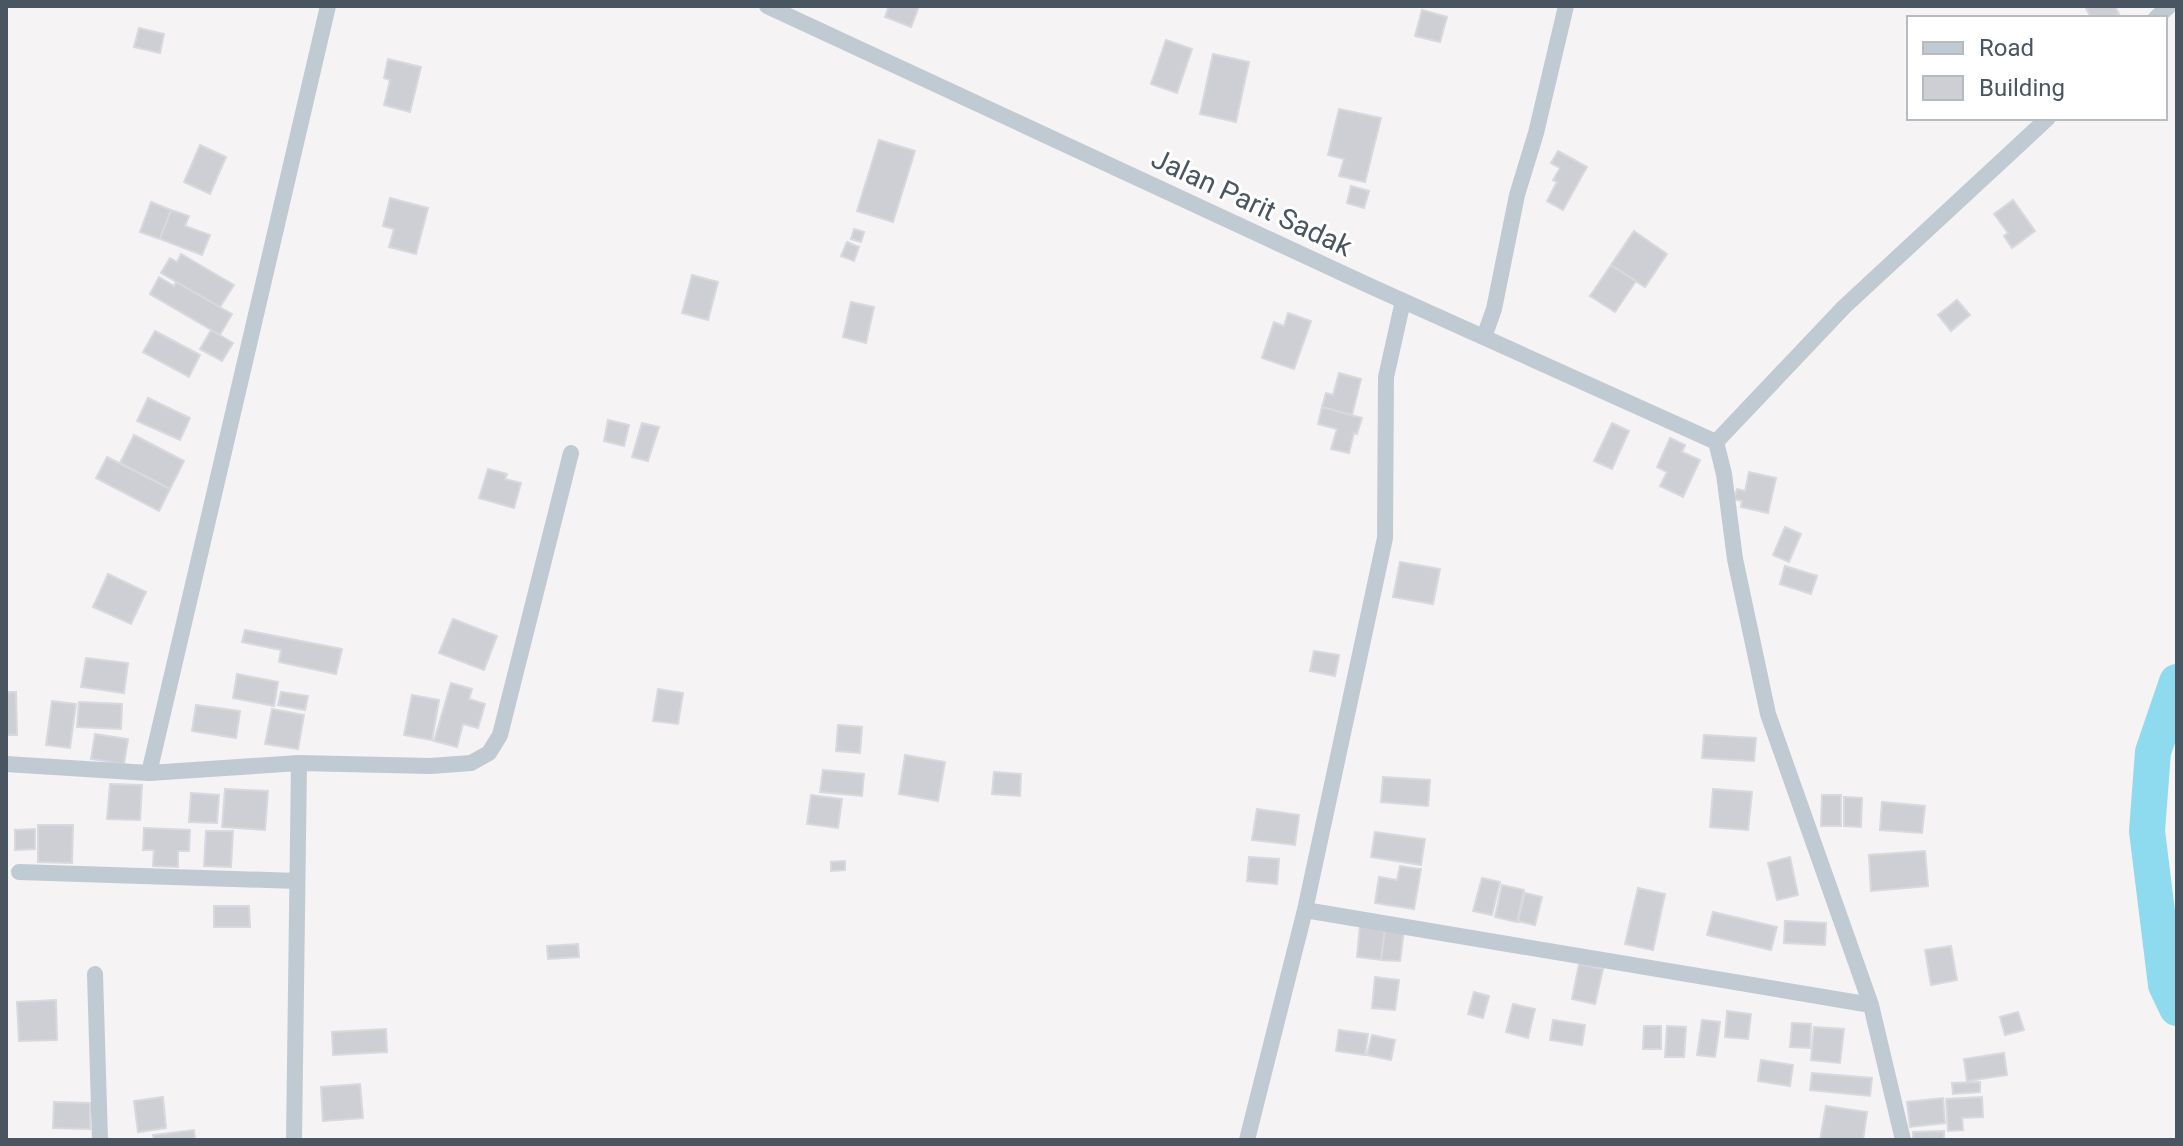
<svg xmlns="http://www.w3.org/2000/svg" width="2183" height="1146" font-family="Roboto,sans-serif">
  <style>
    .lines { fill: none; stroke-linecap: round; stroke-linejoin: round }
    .river { stroke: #8edbf0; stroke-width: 36 }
    .building { fill: #cdcfd5; stroke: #d7d9de; stroke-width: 2 }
    .minor { stroke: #c0cad2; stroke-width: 16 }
    .labels { text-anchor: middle; stroke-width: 6; stroke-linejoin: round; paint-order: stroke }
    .street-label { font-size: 28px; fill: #495661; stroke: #fff }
  </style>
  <rect width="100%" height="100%" fill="#f5f3f3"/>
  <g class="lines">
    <path class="river" d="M2177,682L2153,752L2147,831L2166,985L2177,1008"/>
  </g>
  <path class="building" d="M889,6H919L911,27L885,17Z
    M2085,6H2115L2119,14L2111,18H2091Z
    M1422,10L1447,17L1440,42L1415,36Z
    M139,28L164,34L160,53L134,47Z
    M1166,40L1192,49L1177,93L1151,84Z
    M1213,54L1249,62L1236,122L1200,114Z
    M388,59L421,67L410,112L384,105L390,80L384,78Z
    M1339,109L1381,118L1365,182L1339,176L1344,159L1328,155Z
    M879,140L915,151L893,222L857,211Z
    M200,145L226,157L210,194L184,182Z
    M1558,151L1587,167L1563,210L1547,201L1557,182L1553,180L1560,168L1551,163Z
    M1351,186L1369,191L1364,208L1347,203Z
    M390,198L428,208L416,254L389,247L394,229L383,226Z
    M2013,200L2035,231L2012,248L2004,236L2008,233L1994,214Z
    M151,202L171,210L160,239L140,232Z
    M171,210L189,216L185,226L210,235L202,255L160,239Z
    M854,229L864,232L861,242L851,239Z
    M1634,231L1667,254L1645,287L1611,265Z
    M847,242L859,247L854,261L841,256Z
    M181,254L234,285L220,307L161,273L170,258L177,262Z
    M1611,265L1636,281L1615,312L1590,296Z
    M692,275L718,282L708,320L682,313Z
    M159,277L174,286L176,282L232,314L220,335L150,294Z
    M1957,300L1970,315L1951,331L1938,315Z
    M851,302L874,307L866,343L843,337Z
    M1288,313L1311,321L1294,369L1262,358L1274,322L1284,326Z
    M211,330L233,343L222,361L200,349Z
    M155,331L200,355L189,377L143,352Z
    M1339,373L1361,379L1352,415L1322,407L1326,393L1333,395Z
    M148,398L190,418L180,440L137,421Z
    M1322,407L1362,418L1357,434L1354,433L1349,453L1331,449L1337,429L1318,424Z
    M608,420L629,425L624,446L604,441Z
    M642,423L659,427L648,461L632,457Z
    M1612,423L1629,431L1612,469L1594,461Z
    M134,435L184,461L170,489L120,463Z
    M1670,438L1685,445L1682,452L1700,460L1683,497L1660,486L1667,472L1657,467Z
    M107,457L170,489L159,511L96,478Z
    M488,469L507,474L505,479L521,483L514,508L479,498Z
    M1749,472L1776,478L1768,513L1741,507L1742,501L1734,499L1737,489L1745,491Z
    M1785,527L1801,534L1789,562L1773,555Z
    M1400,562L1440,569L1433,604L1393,597Z
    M1785,566L1817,576L1811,594L1780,584Z
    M108,574L146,592L131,624L93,607Z
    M453,619L497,636L484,670L439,653Z
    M245,630L342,649L336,674L279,662L281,650L242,642Z
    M1314,651L1339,655L1335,676L1310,671Z
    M86,658L128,663L124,693L81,687Z
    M237,674L278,682L274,706L233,698Z
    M451,683L472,689L469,699L485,704L478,728L463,724L457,747L434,741Z
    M658,689L683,693L678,724L653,721Z
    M6,692H16L17,735H6Z
    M281,692L308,696L305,710L278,705Z
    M412,695L439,700L432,740L404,735Z
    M52,701L76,704L70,748L46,745Z
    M79,702L122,704L121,729L77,727Z
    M196,705L240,711L236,738L192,731Z
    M272,709L304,715L298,749L265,744Z
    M838,725L862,727L860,753L836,751Z
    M95,734L128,739L124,764L91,759Z
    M1704,735L1756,738L1754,761L1702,758Z
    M905,755L945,762L938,801L899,794Z
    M823,770L864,774L862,796L820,792Z
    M994,772L1021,774L1020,796L992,794Z
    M1383,777L1430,780L1428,806L1381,802Z
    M110,784L142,785L140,820L107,819Z
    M225,789L268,791L265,830L222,827Z
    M1713,789L1752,792L1748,830L1710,827Z
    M191,793L219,795L217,823L189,822Z
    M811,795L842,799L838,828L807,824Z
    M1822,795H1841V826H1821Z
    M1844,797L1862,798L1861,827L1844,826Z
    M1882,802L1925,806L1922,833L1880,830Z
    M1257,809L1299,815L1295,845L1252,840Z
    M38,825H73L72,863L38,862Z
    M144,828L190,830L189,851H178V867L153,866L154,850H143Z
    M35,829V849L15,850V830Z
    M206,831H233L231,867L204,866Z
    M1375,832L1425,839L1421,865L1371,857Z
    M1925,851L1928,886L1871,891L1869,855Z
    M1249,857L1279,859L1277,884L1247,881Z
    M1790,857L1798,895L1777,900L1768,863Z
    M845,861V870L831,871V862Z
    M1400,866L1421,869L1414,909L1375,903L1379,877L1397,880Z
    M1482,878L1500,882L1492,915L1473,911Z
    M1502,885L1524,890L1517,922L1495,917Z
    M1638,888L1665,894L1653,950L1625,944Z
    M1525,893L1542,897L1535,925L1518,921Z
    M214,906H249L250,927H214Z
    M1713,912L1777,927L1771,950L1707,935Z
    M1785,921L1826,923L1825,945L1784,943Z
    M1360,925L1385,928L1381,960L1357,957Z
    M1385,928L1404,930L1400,961L1381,960Z
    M578,944L579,957L548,959L547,946Z
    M1951,946L1957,980L1931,985L1925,950Z
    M1579,964L1603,969L1595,1004L1572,999Z
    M1375,977L1399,980L1395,1010L1372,1008Z
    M1474,992L1489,996L1483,1018L1468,1014Z
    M56,1000L57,1040L19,1041L17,1002Z
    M1513,1004L1535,1009L1528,1038L1506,1032Z
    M1727,1011L1751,1014L1748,1039L1725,1037Z
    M2018,1012L2024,1030L2005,1035L2000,1017Z
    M1553,1020L1585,1025L1582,1045L1550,1040Z
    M1702,1020L1720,1022L1715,1057L1697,1055Z
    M1792,1023L1811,1024L1810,1048L1790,1047Z
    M1644,1026H1661V1049H1643Z
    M1667,1026L1686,1027L1684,1057H1665Z
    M1814,1027L1844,1029L1840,1063L1811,1060Z
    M386,1029L387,1052L333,1055L332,1032Z
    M1339,1030L1368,1034L1365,1055L1336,1051Z
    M1372,1035L1395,1040L1391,1060L1367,1055Z
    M2004,1053L2007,1075L1967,1081L1964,1059Z
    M1761,1060L1793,1065L1790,1086L1758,1081Z
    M1812,1073L1872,1078L1870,1096L1810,1090Z
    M1980,1082V1092L1953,1094L1952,1083Z
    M360,1084L363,1118L323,1121L321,1087Z
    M163,1097L166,1128L138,1132L134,1101Z
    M1982,1097L1983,1117L1962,1118L1963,1130L1948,1131L1946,1099Z
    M1943,1098L1945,1123L1910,1127L1907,1102Z
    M54,1102L90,1103V1129L53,1128Z
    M1826,1106L1867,1112L1863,1140H1820Z
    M194,1130L195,1140H154L153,1135Z
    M1944,1131V1140H1913V1132Z"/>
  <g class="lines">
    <path class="minor" d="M767,6L1370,286L1716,442
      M2156,18L2169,6
      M1484,337L1494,309L1517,195L1536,133L1566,6
      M6,764L149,773L299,763L430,766L471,763L489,753L500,735L571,453
      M149,773L328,6
      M19,872L297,881
      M1305,910L1871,1005
      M95,974L100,1140
      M294,1140L299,763
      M1247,1140L1305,910L1385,538L1386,377L1403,301
      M1903,1140L1871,1005L1768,714L1735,559L1724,474L1716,442L1844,307L2048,118"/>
  </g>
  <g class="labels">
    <g class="street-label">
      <text transform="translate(1252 202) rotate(25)" y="10">Jalan Parit Sadak</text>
    </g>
  </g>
  <rect width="2183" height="1146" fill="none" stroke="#495661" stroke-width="16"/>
  <rect x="1907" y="16" width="260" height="104" fill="#ffffff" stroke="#b6bbc0" stroke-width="2"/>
  <rect x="1923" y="42" width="40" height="12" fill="#c0cad2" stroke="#b6bbc0" stroke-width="2"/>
  <text x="1979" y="56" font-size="24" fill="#495661">Road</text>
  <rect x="1923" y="76" width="40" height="24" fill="#cdcfd5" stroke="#b6bbc0" stroke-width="2"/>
  <text x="1979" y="96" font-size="24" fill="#495661">Building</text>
</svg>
